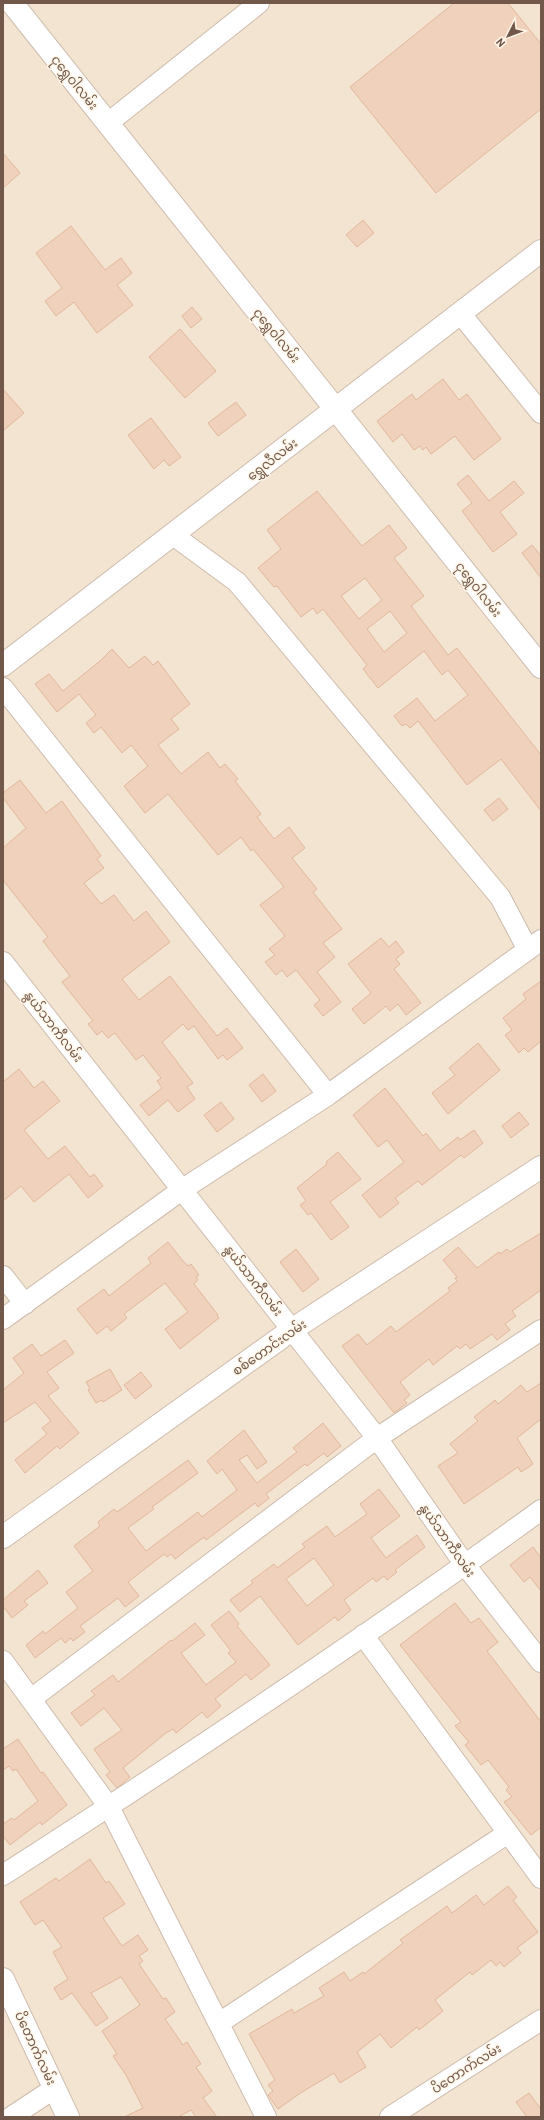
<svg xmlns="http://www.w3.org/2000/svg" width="544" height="2120" font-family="Barlow,'Noto Sans Myanmar',sans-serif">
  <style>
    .residential { fill: #f3e4d1 }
    .building { fill: #f0d1bb; stroke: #e2b79c; fill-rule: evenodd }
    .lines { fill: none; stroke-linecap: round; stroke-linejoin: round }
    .minor-casing { stroke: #cebcad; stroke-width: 22 }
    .tertiary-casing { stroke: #cebcad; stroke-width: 24 }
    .minor { stroke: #fff; stroke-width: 20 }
    .tertiary { stroke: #fff; stroke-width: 22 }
    .labels { text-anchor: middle; stroke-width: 3; stroke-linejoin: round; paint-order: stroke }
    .street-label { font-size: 13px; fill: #72584a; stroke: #fef6e9 }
  </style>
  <rect width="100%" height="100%" fill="#fbf2e3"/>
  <path class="residential" d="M3,3H541V2117H3Z"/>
  <path class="building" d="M454,3H508L541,44V109L436,193L350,87Z
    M3,153L20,173L3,188Z
    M363,220L374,233L357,247L346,235Z
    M71,226L105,270L121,258L132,273L117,285L133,305L97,333L74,302L56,316L45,301L62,288L36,253Z
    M192,307L202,319L191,328L182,316Z
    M180,329L216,371L185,398L149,357Z
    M443,379L459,400L467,394L501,439L474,460L455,436L431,454L426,447L423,450L420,446L414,450L402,434L393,442L377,421L412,394L416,400Z
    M3,389L24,413L3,431Z
    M236,402L246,415L218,436L208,423Z
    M151,418L181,457L169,466L164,460L154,469L128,435Z
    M468,475L489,501L514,481L524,493L500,512L517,534L493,552L462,511L472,503L457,484Z
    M317,491L362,546L389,525L407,548L394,558L424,596L411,606L448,655L457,648L541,755V811L501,759L467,785L418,721L410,728L406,724L402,726L394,716L417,698L435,721L468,695L448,670L442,675L424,651L378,688L363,669L367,665L323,609L317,614L313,608L301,617L277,586L274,587L258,568L281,549L267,530ZM365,578L382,600L359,619L341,596ZM390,611L407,633L384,652L367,629Z
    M532,545L541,556V578L522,553Z
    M112,649L129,668L145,656L153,665L158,661L190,704L171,719L179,729L158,745L181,774L208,752L220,768L225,764L238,779L235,781L261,814L257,817L274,839L289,827L305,848L292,858L317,889L313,892L342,929L323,943L335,957L317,972L341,1002L323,1016L314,1005L320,1000L296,970L287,977L282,970L276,975L265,962L275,955L269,949L285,936L260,905L284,887L253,849L251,851L241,837L218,855L168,794L145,813L124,786L148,766L131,745L122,753L101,727L94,733L86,723L96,715L79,694L57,712L35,684L49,674L63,691L100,661Z
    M20,780L46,813L62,801L101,856L97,859L104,868L84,883L101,904L114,895L134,921L146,911L170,942L122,979L139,1000L170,976L217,1036L227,1028L243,1048L227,1060L223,1055L218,1059L194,1026L188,1030L183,1024L162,1042L193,1083L187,1087L195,1099L178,1112L168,1100L149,1116L140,1105L162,1088L157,1081L161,1078L143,1055L136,1060L115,1033L108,1038L102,1031L97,1035L88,1024L93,1021L62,982L70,976L43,941L48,937L3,880V848L26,828L3,798V793Z
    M499,798L508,809L493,821L484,810Z
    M381,938L389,947L396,941L404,952L396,959L400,964L394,969L421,1003L406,1015L398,1004L390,1011L386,1006L364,1024L352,1009L371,993L348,964Z
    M541,981V1041L528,1052L524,1048L519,1053L505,1035L512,1030L503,1018L526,999L523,994Z
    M478,1043L500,1070L448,1114L432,1093L455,1075L449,1068Z
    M19,1069L34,1088L43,1081L60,1101L24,1130L48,1159L65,1146L90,1177L94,1174L103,1186L88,1198L69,1174L34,1202L21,1186L3,1201V1082Z
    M263,1074L276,1091L262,1102L249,1085Z
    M385,1088L423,1136L426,1133L440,1151L458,1137L460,1140L474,1130L483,1143L464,1158L461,1155L422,1185L418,1181L395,1198L399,1203L380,1218L362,1195L404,1162L387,1140L378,1147L353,1115Z
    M221,1102L234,1119L217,1132L204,1115Z
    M519,1112L529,1124L511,1138L502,1126Z
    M338,1152L361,1179L330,1202L349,1227L331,1240L311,1213L308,1215L300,1205L306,1201L297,1188L327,1164L326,1162Z
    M541,1233V1290L512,1311L516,1316L505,1324L510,1330L497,1340L492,1334L470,1349L466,1344L460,1349L457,1346L433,1365L429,1359L400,1382L410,1395L404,1400L407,1403L394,1413L342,1346L358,1334L367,1345L391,1326L396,1332L450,1291L448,1288L457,1281L455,1278L457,1277L443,1260L458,1247L477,1268L499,1252L500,1254L507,1249L510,1252Z
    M168,1242L183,1261L188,1266L191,1264L199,1275L196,1277L198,1280L194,1284L218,1315L217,1316L219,1318L180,1349L165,1329L188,1312L165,1283L124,1314L127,1318L111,1331L107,1326L97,1334L77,1309L104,1289L109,1296L151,1263L148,1258Z
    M296,1249L319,1279L303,1292L280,1262Z
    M65,1340L74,1353L47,1372L59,1388L48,1396L79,1433L60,1449L57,1446L25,1473L15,1460L47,1434L42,1428L51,1421L35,1402L3,1423V1390L24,1373L13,1358L32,1344L41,1356Z
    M110,1369L122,1390L103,1402L102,1400L96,1403L88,1390L90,1389L86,1382Z
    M141,1372L152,1386L135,1399L124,1385Z
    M541,1383V1419L517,1438L533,1464L521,1472L518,1467L464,1504L438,1466L458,1453L450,1444L478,1421L474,1417L495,1400L498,1404L521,1385L527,1392Z
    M323,1423L341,1446L327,1457L324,1453L307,1466L305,1464L266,1494L269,1498L258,1507L255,1503L206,1540L204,1537L175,1559L171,1554L167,1557L164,1554L128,1582L139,1596L125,1607L118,1598L80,1626L85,1632L73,1641L71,1638L65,1643L61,1638L35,1658L26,1645L43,1631L45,1634L78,1608L66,1592L93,1571L74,1546L100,1526L98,1522L114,1509L117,1512L188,1460L198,1473L152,1507L154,1509L128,1528L146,1551L198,1512L202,1517L237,1490L222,1469L217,1474L207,1461L244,1430L267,1462L257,1469L247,1455L239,1460L257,1483L297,1452L293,1448Z
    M379,1489L400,1516L371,1538L386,1558L417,1535L425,1547L395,1570L397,1572L387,1580L384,1576L376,1582L373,1578L344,1600L351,1610L338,1621L335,1617L298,1645L260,1596L240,1612L230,1600L253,1583L251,1581L274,1564L277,1568L305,1547L302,1544L327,1526L335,1537L367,1514L360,1504ZM314,1558L334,1585L307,1606L286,1579Z
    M533,1547L541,1558V1591L530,1577L524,1582L510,1565Z
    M38,1570L48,1583L24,1601L28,1605L12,1618L3,1606V1600Z
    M455,1603L471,1623L479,1618L498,1642L487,1651L541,1722V1827L531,1835L504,1802L512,1797L506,1790L509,1787L488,1760L481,1765L465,1745L469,1742L455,1726L461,1722L400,1645Z
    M229,1611L239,1624L237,1626L270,1665L251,1680L246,1674L215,1699L221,1706L207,1718L202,1712L176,1733L173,1729L166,1733L123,1768L130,1777L117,1788L106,1775L110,1772L94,1749L122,1730L104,1708L81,1726L71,1713L95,1695L91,1691L113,1675L118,1682L171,1640L172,1641L195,1623L205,1635L181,1653L206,1685L236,1662L228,1653L231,1651L211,1625Z
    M18,1739L41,1773L43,1772L67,1805L42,1825L40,1822L10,1845L3,1836V1824L12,1818L14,1820L38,1801L16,1769L13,1771L9,1766L3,1770V1749Z
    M90,1859L106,1883L109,1881L125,1904L103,1918L122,1946L138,1935L148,1950L139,1956L143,1961L139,1964L163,1999L166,1998L175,2012L165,2019L183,2045L187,2042L201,2064L196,2067L212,2091L203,2098L217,2117H196L191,2110L178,2117H124L143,2108L126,2075L113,2056L117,2054L102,2031L140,2005L121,1977L91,1993L108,2018L96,2026L72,1993L61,2000L54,1988L68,1979L53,1952L62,1947L43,1920L35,1925L20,1902L56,1878L59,1881Z
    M508,1886L517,1897L513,1900L538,1932L517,1948L521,1953L504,1967L500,1962L496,1966L491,1960L472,1975L470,1972L435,2000L443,2011L419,2030L417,2027L391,2048L380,2034L357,2052L366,2067L340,2083L334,2073L302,2092L278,2109L268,2095L273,2091L268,2085L275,2080L249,2034L292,2009L294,2013L324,1996L319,1988L344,1972L350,1981L363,1972L364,1974L403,1943L400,1940L447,1906L452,1913L476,1895L484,1905Z
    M529,2093L541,2109V2117H527L516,2102Z"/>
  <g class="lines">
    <g class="minor-casing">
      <path id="minor" d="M108,123L259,3
        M460,313L541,413
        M173,535L237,582L500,897L528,950
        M3,688L328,1095
        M3,962L377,1438L465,1565L541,1662
        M3,1276L25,1304
        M3,1319L183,1189L328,1095L541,940
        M363,1635L541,1878
        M3,1661L109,1807L266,2117
        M31,1699L377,1438L541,1330
        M3,1875C185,1758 366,1637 541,1510
        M219,2023L508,1833
        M11,2117L55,2088
        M390,2117L541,2020"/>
    </g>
    <g class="tertiary-casing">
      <path id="tertiary" d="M12,3L541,667
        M3,665L541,251
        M3,1537L293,1329L541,1167
        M3,1979L68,2117"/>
    </g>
    <use href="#minor" class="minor"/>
    <use href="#tertiary" class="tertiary"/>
  </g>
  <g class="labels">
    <g class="street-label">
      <text transform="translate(75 82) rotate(51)" y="5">ငုရွှေဝါလမ်း</text>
      <text transform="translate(277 335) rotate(51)" y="5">ငုရွှေဝါလမ်း</text>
      <text transform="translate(272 459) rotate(-38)" y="5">ရွှေလီလမ်း</text>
      <text transform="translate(479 589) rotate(52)" y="5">ငုရွှေဝါလမ်း</text>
      <text transform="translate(54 1026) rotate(52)" y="5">နွယ်သာကီလမ်း</text>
      <text transform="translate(254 1280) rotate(52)" y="5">နွယ်သာကီလမ်း</text>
      <text transform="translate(269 1347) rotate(-35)" y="5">စစ်တောင်းလမ်း</text>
      <text transform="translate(448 1540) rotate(55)" y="5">နွယ်သာကီလမ်း</text>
      <text transform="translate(36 2048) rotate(65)" y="5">ပိတောက်လမ်း</text>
      <text transform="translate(466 2068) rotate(-33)" y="5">ပိတောက်လမ်း</text>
    </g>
  </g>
  <rect width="544" height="2120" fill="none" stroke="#72584a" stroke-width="8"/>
  <g transform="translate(508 36) rotate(228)" stroke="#fef6e9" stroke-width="3" paint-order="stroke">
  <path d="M0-3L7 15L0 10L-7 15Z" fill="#72584a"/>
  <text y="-6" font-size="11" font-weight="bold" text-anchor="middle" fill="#72584a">N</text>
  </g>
</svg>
